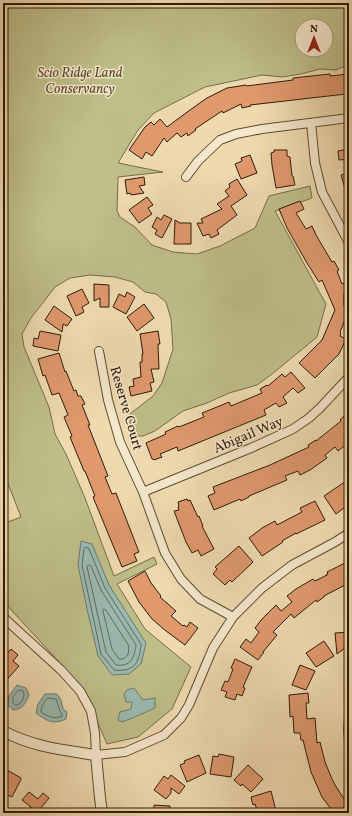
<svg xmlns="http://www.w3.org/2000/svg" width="352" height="816" font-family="Vollkorn,serif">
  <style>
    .green { fill: #bebe88; stroke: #766c47; fill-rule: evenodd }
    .water { fill: #9abab1; stroke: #6f7a6d }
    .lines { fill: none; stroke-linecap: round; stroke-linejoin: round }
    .shore { stroke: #646a5c; stroke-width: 1 }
    .building { fill: #df996d; stroke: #2f1b06 }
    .minor-casing { stroke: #5f4b30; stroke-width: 10 }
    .tertiary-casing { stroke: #5f4b30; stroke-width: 12 }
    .minor { stroke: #f5e7cc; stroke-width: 8 }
    .tertiary { stroke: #f5e7cc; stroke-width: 10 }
    .labels { text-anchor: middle; stroke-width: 3; stroke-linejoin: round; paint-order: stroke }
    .park-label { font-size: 14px; font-style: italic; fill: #5a4c2d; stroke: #f5e7cc }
    .street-label { font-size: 14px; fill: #2f1b06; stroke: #f5e7cc }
  </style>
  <rect width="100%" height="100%" fill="#efdab0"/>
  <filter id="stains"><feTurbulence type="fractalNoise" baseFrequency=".005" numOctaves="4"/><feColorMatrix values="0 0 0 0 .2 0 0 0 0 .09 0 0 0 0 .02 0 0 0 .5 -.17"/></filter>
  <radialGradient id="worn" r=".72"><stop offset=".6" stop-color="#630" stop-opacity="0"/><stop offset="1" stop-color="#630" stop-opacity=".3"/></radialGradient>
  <path class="green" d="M3,3H349V59L345,66L336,70L320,69L301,74L282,77L262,75L205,87L154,113L138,130L118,163L163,172L118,177L117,211L120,217L135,227L152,245L173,252L197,254L220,246L255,228L269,196L310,186L312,198L275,211L326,304L317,337L272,374L257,385L229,393L207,403L183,411L155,431L143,436H135L130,423V414L153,396L162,383L173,349L171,319L166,302L156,294L145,292L133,282L115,277L90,275L70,278L55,287L31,318L22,334L24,347L49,407L55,434L66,454L85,498L114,576L154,557L157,564L117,584L145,629L191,667L172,709L138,737L107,744L82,687L3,601V524L21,517L3,471ZM302,26H326V50H302Z"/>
  <path class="water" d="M81,541L92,544L109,585L146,643L141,664L129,674L112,675L98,656L87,609L78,565Z
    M17,685L26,688L29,695C26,703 23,709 13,710L8,705L9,696Z
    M134,688L143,700L155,698V708L135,717L122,722L118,720L120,712L131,709L132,702H126L124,694L127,690Z
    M45,694H57L61,700L63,709L67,712L66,719C53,725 47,721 36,713L38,704Z"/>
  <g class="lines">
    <path class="shore" d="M86,547L89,549L105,588L141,644C139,663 135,672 114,670L101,654L82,565L84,549Z
      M89,565L91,566L101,590L136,645C134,658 131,667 116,665L106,652L87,567Z
      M104,609L106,610L129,646L128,655L123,659H119L112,649L103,611Z
      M19,690L23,691L24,695C23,700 21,705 15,705L13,703V697Z
      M48,698L56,699C59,704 58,710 62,714V716C54,720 47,716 41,712C41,707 44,701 48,698Z"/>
  </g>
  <path class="building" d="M330,74V76L349,74V91L345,92L346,94L250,105L251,106L242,108L241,104L223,113L222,111L195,129L196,130L188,136L187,133L181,137L177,133L167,142L164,138L152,156L146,152L142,159L129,150L145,127L151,122L154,125L160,119L167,127L190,110L207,98L227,88L246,85L247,86L293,80V78Z
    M349,149V159L339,160L338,151Z
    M274,150H287V156L290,157L292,176H293L295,185L276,188L272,165L271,153L274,152Z
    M250,155L257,173L241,179L235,164L242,161L241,158Z
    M349,173V194L347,195L341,175Z
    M144,177L145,185L139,186L144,193L131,195L130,193L127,194L125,180Z
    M237,179L247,195L231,206L237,215L217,230L219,234L211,238L209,234L203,236L197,223H203L201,219L222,209L217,204L229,196L225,191L230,187L229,184Z
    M147,197L153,205L148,208L152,214L139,223L129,210Z
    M300,201L304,209L296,213L306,229L312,226L316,235L332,262L334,261L339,270L337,271L342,284L345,283L348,292L344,294V306H348L349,320H345L340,332L341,333L340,336L346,339L339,354L315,378L299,363L322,340L335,310L322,280L319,282L307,263L287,228L279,209Z
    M164,215L172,219L162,238L155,234L157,230L152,227L157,217L161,220Z
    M175,220L180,223H191V244H174Z
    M94,284L109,285V307H100V298L94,301Z
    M82,289L89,303L82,307L84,312L76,316L67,296Z
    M127,292L135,297L126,314L113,307L119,294L125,297Z
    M144,304L154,318L137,331L127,317Z
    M54,306L72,319L67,326L63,324L62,332L45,320Z
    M40,331L61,335L58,351L33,346L34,338L38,339Z
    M158,331L160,344H158V346L159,369H151L154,382L150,383L152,391L131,396L129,387L134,386L133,379L141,377L140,362H142V354H143L140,334Z
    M59,353L65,372L66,371L74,391L76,390L78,396H81L85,404L82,405L90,425H88L108,476L105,477L112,494L116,493L139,552L134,554L137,561L122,567L93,497L95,496L85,471H84L70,437L72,436L64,417L68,415L59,393L52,395L45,375L43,376L38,359Z
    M291,372L305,388L298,393L293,388L283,397L287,403L279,407L276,403L264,410L266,415L178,451L177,447L160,454L162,457L154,460L153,459H152L146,443L166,434L165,432L178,426L179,427L204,417L202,413L222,405L229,402L231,406L262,393L260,389L267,385L268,386L282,374L285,377Z
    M349,411V442L338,451L335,447L325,455L327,458L310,470L300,475L298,471L285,476L287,480L249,496V497L241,501L240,499L214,510L208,496L215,493L213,487L270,465L309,447L308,445L316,440V441L341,421L340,420Z
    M349,479V504L336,514L324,496Z
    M187,499L188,501L190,500L198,517L199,516L203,526H202L214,549L201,556L198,550L192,553L186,542L174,511L179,510L178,507L179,506L178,502Z
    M315,501L325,520L296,534V533L282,541L283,542L262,556L249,538L262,528L275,521L277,525L302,512L300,508Z
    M239,546L253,562L232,582L230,580L225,585L213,574L217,569L215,567Z
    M349,561V583L324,596V597L317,602L316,600L294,618L291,614L273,632L277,635L263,652H264L258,660L240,647L246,639L251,643L259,632L255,628L262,619L276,605L281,611L292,602L287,596L296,589L313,579L315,581L327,575H326L328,574L327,572Z
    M145,571L151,583L161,596L160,597L176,611L171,616L183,626L184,625L187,627L190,622L198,628L185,645L166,631L152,619L139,602L128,581Z
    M349,632V645L337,654L335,633Z
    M324,641L334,656L316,667L306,653Z
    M11,649L18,655L13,661L19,666L3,684V658Z
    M235,659L252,667L243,687L245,688L242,696L237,694L235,700L225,697L227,692L221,690L225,681L228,682L233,669L231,668Z
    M300,665L315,671L306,690L292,685Z
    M308,693L309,703H306L307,719L315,718L317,743L320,742L325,762L332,779L335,785L346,802L345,803L348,807L339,813H334L322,797L311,772L303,740H301L300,733H294L293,716L290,717L289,695Z
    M219,754L234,757L231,777L210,774L213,756L218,757Z
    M199,755L206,773L187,782L180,765L185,763L184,761Z
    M248,765L263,779L251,792L242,784L241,786L234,780Z
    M7,770L21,778V779L12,797L3,793V772Z
    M171,775L185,786L179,794L171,788V793L166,799L154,790L164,776L168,779Z
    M271,791L276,811L269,813H260L259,809L257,810L255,804L253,805L251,797Z
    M29,792L38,799L43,793L49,798L37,813H26L31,807L22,800Z
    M154,805L170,806V813H154Z"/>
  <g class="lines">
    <g class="minor-casing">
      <path id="minor" d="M311,123L315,163L322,192L349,243
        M186,177L198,161L220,140L236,134L262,129L349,118
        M99,351L108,400L120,442L143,492L165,553L181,579L200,599L233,617
        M143,492L251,448L293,429L309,418L320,408L349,377
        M3,615L5,619L61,670L80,691L91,711L95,733L96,755L125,752L164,735L181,718L189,705L213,648L233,617L262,588L292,565L335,542L349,533
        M349,717L348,731L349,739"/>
    </g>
    <g class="tertiary-casing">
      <path id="tertiary" d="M3,731C33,747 63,750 96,755L100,798L102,813"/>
    </g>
    <use href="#minor" class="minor"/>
    <use href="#tertiary" class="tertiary"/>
  </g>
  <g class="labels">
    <g class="park-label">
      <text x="80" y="77">Scio Ridge Land<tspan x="80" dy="16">Conservancy</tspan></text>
    </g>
    <g class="street-label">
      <text transform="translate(127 408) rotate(74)" y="5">Reserve Court</text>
      <text transform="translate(248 434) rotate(-23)" y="5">Abigail Way</text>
    </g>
  </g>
  <rect width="352" height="816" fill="none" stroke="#efdab0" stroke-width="16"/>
  <rect x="4" y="4" width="344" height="808" fill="none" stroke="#2f1b06" stroke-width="2"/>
  <rect x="8" y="8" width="336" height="800" fill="none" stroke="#2f1b06"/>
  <g transform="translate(314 38)"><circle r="19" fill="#f5e7cc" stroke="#a6957d"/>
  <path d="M0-3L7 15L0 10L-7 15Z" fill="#8f2418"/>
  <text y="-6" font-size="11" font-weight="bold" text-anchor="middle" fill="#2f1b06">N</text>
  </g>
  <rect width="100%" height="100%" filter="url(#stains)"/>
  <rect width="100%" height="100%" fill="url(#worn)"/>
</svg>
